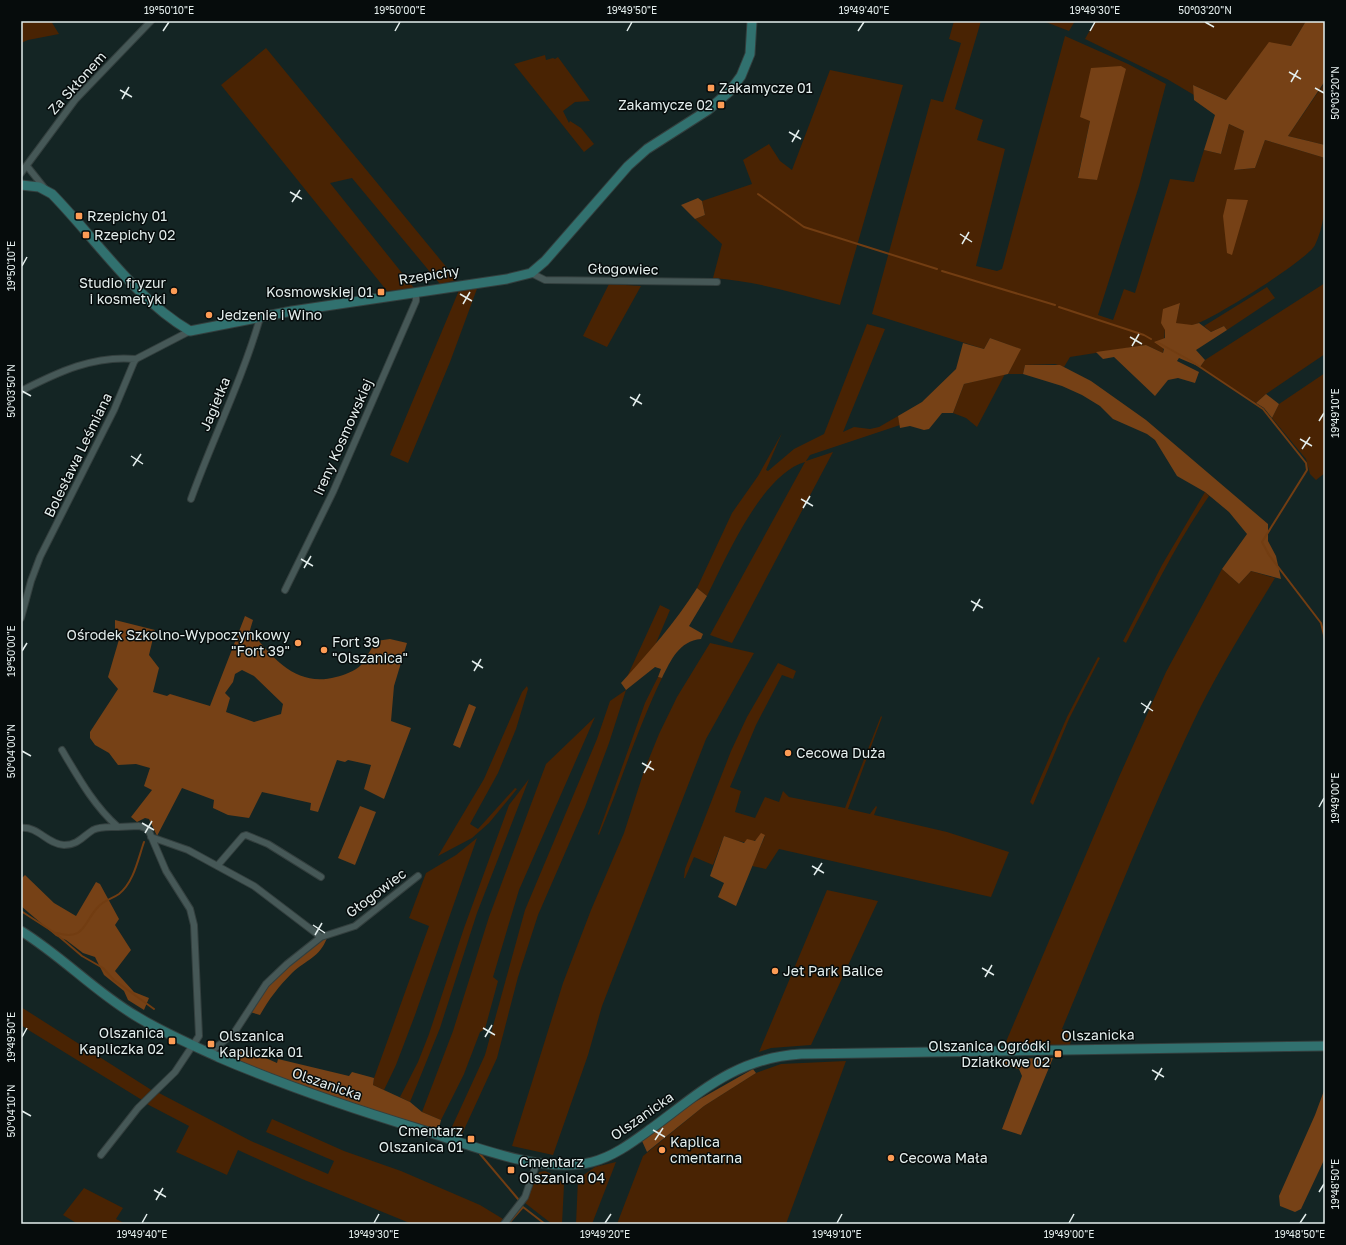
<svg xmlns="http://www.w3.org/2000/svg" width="1346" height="1245" font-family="'Golos Text',sans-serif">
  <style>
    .green { fill: #492303; fill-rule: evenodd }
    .forest { fill: #764116; fill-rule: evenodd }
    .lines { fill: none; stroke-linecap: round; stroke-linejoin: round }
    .stream { stroke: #723d12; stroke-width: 2 }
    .street-casing { stroke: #333f3e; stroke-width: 8 }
    .secondary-casing { stroke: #333f3e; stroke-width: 11 }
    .street { stroke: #465857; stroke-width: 6 }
    .secondary { stroke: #31716f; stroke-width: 9 }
    .ticks { fill: none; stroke: #e4eeed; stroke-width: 1.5 }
    .poi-dot { fill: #fd9c55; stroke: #060c0c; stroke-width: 1.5 }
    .labels { text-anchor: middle; stroke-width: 3; stroke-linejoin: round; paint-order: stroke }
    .street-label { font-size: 14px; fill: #e4eeed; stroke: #060c0c }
    .poi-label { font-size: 14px; fill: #e4eeed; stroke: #060c0c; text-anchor: start }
    .neatline { fill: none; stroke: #e4eeed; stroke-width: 1.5 }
    .ticks-label { font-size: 10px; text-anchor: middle; fill: #e4eeed }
  </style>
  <rect width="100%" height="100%" fill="#142524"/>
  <path class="green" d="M21,21H51L59,34L28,40L21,43Z
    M954,21H981L955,109L983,120L977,140L1005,149L976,266L997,271L1002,269L1065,36L1128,64L1166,84L1139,186L1098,315L1113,320L1124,289L1135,293L1170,179L1194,182L1204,150L1221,154L1229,124L1244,131L1235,170L1255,168L1265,140L1325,158C1325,187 1328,219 1315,245C1309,259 1210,321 1193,325C1188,326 1181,324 1175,323L1180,304L1165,329L1163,353L1146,345L1070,357L1064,367L1055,364L1025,365L1023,374H1008L1020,349L990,338L984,349L872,314L931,99L943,102L961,43L949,39ZM1090,121L1097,180L1078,177Z
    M1043,21H1075L1069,31Z
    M1095,21H1306L1291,46L1269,43L1226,100L1193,85L1194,95L1167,79L1085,39Z
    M266,48L457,280L440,284L352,178L330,183L414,288L387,291L221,85Z
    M545,55L546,60L553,58L555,59L558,57L590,101L575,102L563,111L569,123L570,121L581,128L594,144L584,152L514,64Z
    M830,70L903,85L840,305C798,294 756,281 713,278L722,244L695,219L705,215L702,201L752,184L743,160L769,144L780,161L792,170Z
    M1325,81V145L1288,136L1323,85Z
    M1325,283V354L1266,394L1256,403L1200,367L1205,360Z
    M609,284L641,286L607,347L583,336Z
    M478,286L450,362L408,463L390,455L460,288Z
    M1267,287L1275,298L1227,330L1224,326L1211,332L1204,326Z
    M867,324L885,329L843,432L854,427L870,429L879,427L898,416L900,425L810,455L806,461L833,452L732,643L710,635L805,462C762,474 726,558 707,596L697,588L732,513L758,476L782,433L766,470L768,471L794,449L824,434Z
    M1325,373V473L1316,480L1310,474L1306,459L1272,418L1279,404Z
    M1005,374L977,427L966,418L953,413L964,384Z
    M1205,492L1209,496C1177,542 1152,593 1126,643L1123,641L1162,565Z
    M1222,569L1239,584L1251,571L1275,578C1248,622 1221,666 1198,712C1148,816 1106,923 1062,1029L1072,1033L1070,1045L1005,1044L1119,777L1166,672Z
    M660,605L670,610L654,648L627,677Z
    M710,643L754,653L706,739L602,1006L588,1055L553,1155L512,1146L563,983L591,910L624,833L644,771L659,734L677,697Z
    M1098,657L1100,658L1069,719L1033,805L1030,802L1067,717Z
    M778,663L796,671L793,679L782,675L756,725L730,787L741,791L735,812L755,818L765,797L779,802L783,791L789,797L845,808L881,716L882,717L848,809L870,814L876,806L877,807L874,815L947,832L1009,852L991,897L779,849L766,869L752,866L765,836C747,845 742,843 724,836L713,865L694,857L685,878H684L685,869L731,751L747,717Z
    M658,677L662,678C637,729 621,783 599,835L598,834L645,703Z
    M527,686L528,689L516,729L498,773L470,824L478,829L515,788L517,789L489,823L472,838L438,856L484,779L522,692Z
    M626,690L609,743L585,807L538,915L518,977L497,1058L462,1134L451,1129L485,1055L525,910L597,739L610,701Z
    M595,717L519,890L493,977L498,981L485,1029L480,1032L464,1074L441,1120L422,1112L453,1031L489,917L546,764Z
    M529,779L477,913L440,1028L410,1102L400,1097L418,1062L429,1034L464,928L509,805Z
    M477,838L415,1015L396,1065L384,1090L373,1085L374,1078L429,926L409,918L426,873L456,855Z
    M827,890L878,901L811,1045L771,1048L759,1052Z
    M21,1007L153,1091L142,1100L30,1031L21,1025Z
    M846,1061L786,1224H617L643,1156L704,1106L756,1073L781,1064Z
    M159,1093L251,1141L328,1174L334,1161L266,1132L272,1119L344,1151L401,1171L480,1205L503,1219L499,1224H412L302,1179L238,1150L227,1175L176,1152L189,1126L145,1103Z
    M616,1162L592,1224H576L578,1179L595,1167Z
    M545,1171L556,1176L564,1185L562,1224H552L525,1203L539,1172Z
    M84,1188L123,1208L116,1219L126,1224H78L63,1215Z"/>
  <path class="forest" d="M1306,21H1325V81L1288,136L1325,145V158L1265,140L1255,168L1234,170L1244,131L1229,124L1221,154L1204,150L1215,115L1194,100L1193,85L1226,100L1269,42L1291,46Z
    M1121,66L1126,69L1097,180L1078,178L1090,121L1080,117L1091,68Z
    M698,198L702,201L705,215L695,219L681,205Z
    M1227,199L1248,200L1232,255L1227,253L1223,216Z
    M1180,303L1176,323L1192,325L1199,323L1211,332L1224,326L1227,330L1196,350L1205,360L1200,367L1179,358L1177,361L1199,372L1195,383L1178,378L1168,380L1155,396L1114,357L1103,359L1096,352L1146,345L1163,353L1164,349L1154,342L1165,338V330L1161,323L1163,309Z
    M990,338L1021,349L1008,374L964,384L953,413H942L929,429L924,430L910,426L900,428L898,416L922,402L956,369L963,343L984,349Z
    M1025,365H1060L1091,381L1146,420L1268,524V541L1276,556L1281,579L1251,571L1239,584L1222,569L1247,534L1229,512L1205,492L1177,476L1155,440L1147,434L1113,419L1100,406L1082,395L1062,386L1023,374Z
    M1266,394L1279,404L1272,418L1264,408L1256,403Z
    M697,588L707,596L689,626L703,634L701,639C679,641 671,660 662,678L658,677L661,669L655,667L626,690L621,683C649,652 675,623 697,588Z
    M245,616L253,620L250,630C272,658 297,688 336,677C344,675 355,671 361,665C366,658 371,649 376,641L390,639L407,643L394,686L391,721L411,728L384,799L364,789L371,765L348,760L345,762L337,760L318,812L310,810L311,803L262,792L249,818L228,815L213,808L214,800L182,788L157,836L149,819L145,818L137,822L131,817L152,790L144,786L150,768L136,764L118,765L109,753L95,745L90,738V732L118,689L108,677L120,636L115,630V620L155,630L149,655L159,668L153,692L167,696L170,694L210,706ZM242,670L254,676L283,704L281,714L254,722L226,712L230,698L225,693L233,682L235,674Z
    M469,704L476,707L460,748L453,745Z
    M360,806L376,812L355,865L338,858Z
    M761,833L765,835L736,906L718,897L724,883L710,876L724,836L744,843L747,839L755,841Z
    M25,875L54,903L76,916L96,882L100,884L119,919L115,925L131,950L115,971L134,992L149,998L144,1010L128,1000L124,991L104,975L95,957L83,953L66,940L56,936L21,906V879Z
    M317,936L327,938C319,958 307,959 292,973C279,986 269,999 260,1015L250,1012L262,985L282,964Z
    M229,1049L248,1050L277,1063L278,1059L349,1076L352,1072L374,1078L373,1085L410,1102L422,1112L441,1120L438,1132L271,1076L227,1056Z
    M1053,1058L1021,1135L1002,1129L1022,1076L1019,1069L1000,1064L1003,1059Z
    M753,1069L756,1073L704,1106L647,1152L642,1141L693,1103Z
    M1325,1088V1158L1301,1209L1295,1212L1280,1206L1279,1196L1315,1115Z"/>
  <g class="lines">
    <path class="stream" d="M758,194L804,227L937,269
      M942,271L1055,305
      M1059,307L1144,335L1151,339
      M1157,342L1191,361L1263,409L1306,463L1307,470L1262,542L1269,555L1321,623L1325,639
      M21,911L55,933L82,956L103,968L114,980L154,1009
      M57,933C85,941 83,923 98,907C104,900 112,899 119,894C134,882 138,859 144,842
      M480,1154L518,1199
      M508,1224L523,1207L545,1224"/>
    <g class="street-casing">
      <path id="street" d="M27,166L46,190
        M21,173L75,100L151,21
        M531,273L545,280L717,282
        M21,391C58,372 94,355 136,359
        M191,499C213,438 242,380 260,318
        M285,590L333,492L416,301V292
        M21,618L31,581L40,557L114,410L134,362L136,359L190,331
        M62,750C78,777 94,806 118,827L139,826L148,829L166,871L190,909L194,925L199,1036L175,1072L138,1108L101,1155
        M21,828C38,826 47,844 64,845C78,845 82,837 93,830C100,826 110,827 118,827
        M151,837L188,850L254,886L321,937
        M218,865L243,836L246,835L268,844L321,877
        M209,1053L234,1033L266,984L287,964L321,937L355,926L418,876
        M504,1224L525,1197L537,1162"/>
    </g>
    <g class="secondary-casing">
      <path id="secondary" d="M21,185L39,187L52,194C97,240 134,298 190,331L292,311L507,279L531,273L545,261L628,166L647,149L708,110L730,91L741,76L750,54L752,21
        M21,931C62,956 95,992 136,1016C162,1032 190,1044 218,1057C283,1085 350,1108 419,1129C467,1144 542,1175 592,1162C615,1156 634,1141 652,1128C702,1091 736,1058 801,1054L1325,1046"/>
    </g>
    <use href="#street" class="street"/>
    <use href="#secondary" class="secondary"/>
  </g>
  <path class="ticks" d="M1205,22L1214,27M163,31L169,22M395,31L400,22M627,31L632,22M858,31L864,22M1090,31L1095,22M1289,72L1301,79M1291,82L1298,70M1315,88L1324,93M120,90L132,97M122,99L129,87M789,132L801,139M792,142L799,130M290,192L302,199M292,202L300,190M960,234L972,242M962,244L969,232M22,266L27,257M460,294L472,301M463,304L470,292M1130,337L1142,344M1132,346L1139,334M22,391L31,396M630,397L642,404M633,406L640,394M1319,421L1324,413M1300,439L1312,446M1302,449L1310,437M131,456L143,464M133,466L141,454M801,499L813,506M803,508L810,496M301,559L313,566M304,568L311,556M971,601L983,608M973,611L980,599M22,651L27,643M472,661L483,668M474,671L481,659M1141,703L1153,711M1144,713L1151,701M22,751L31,756M642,763L654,770M644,773L651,761M1319,807L1324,798M142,823L154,830M145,833L152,821M812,866L824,873M814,875L822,863M313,925L325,933M315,935L322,923M982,968L994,975M985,977L992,965M483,1028L495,1035M22,1037L27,1028M485,1037L492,1025M1152,1070L1164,1077M1155,1080L1162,1068M22,1111L31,1116M653,1130L665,1137M655,1140L663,1128M154,1190L166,1197M1319,1192L1324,1184M156,1200L163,1188M142,1223L147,1214M374,1223L379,1214M605,1223L611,1214M837,1223L842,1214M1069,1223L1074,1214M1300,1223L1306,1214"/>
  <g class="poi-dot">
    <rect x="707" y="84" width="8" height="8" rx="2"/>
    <rect x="717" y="101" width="8" height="8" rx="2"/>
    <rect x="75" y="212" width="8" height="8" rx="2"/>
    <rect x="82" y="231" width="8" height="8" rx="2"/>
    <circle cx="174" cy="291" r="4"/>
    <rect x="377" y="288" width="8" height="8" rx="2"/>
    <circle cx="209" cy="315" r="4"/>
    <circle cx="298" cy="643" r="4"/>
    <circle cx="324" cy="650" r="4"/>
    <circle cx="788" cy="753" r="4"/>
    <circle cx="775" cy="971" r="4"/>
    <rect x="168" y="1037" width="8" height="8" rx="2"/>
    <rect x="207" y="1040" width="8" height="8" rx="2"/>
    <rect x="1054" y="1050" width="8" height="8" rx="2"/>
    <rect x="467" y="1135" width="8" height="8" rx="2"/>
    <circle cx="662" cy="1150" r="4"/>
    <circle cx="891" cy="1158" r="4"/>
    <rect x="507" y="1166" width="8" height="8" rx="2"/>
  </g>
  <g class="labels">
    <g class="street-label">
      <text transform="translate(77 83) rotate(-48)" y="5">Za Skłonem</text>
      <text transform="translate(623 269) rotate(1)" y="5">Głogowiec</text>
      <text transform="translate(429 275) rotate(-9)" y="5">Rzepichy</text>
      <text transform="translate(215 404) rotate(-67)" y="5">Jagiełka</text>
      <text transform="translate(343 437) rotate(-66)" y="5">Ireny Kosmowskiej</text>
      <text transform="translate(78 455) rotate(-64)" y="5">Bolesława Leśmiana</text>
      <text transform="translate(376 893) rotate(-37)" y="5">Głogowiec</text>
      <text transform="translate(1098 1035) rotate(-1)" y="5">Olszanicka</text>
      <text transform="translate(327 1084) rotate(19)" y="5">Olszanicka</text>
      <text transform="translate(642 1116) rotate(-35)" y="5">Olszanicka</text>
    </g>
    <g class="poi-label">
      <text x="719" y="93">Zakamycze 01</text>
      <text x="713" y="110" text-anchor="end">Zakamycze 02</text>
      <text x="87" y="221">Rzepichy 01</text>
      <text x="94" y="240">Rzepichy 02</text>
      <text x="166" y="288" text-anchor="end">Studio fryzur<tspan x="166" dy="16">i kosmetyki</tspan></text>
      <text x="373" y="297" text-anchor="end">Kosmowskiej 01</text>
      <text x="217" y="320">Jedzenie i Wino</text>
      <text x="290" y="640" text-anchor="end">Ośrodek Szkolno-Wypoczynkowy<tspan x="290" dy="16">"Fort 39"</tspan></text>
      <text x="332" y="647">Fort 39<tspan x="332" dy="16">"Olszanica"</tspan></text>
      <text x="796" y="758">Cecowa Duża</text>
      <text x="783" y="976">Jet Park Balice</text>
      <text x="164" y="1038" text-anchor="end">Olszanica<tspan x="164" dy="16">Kapliczka 02</tspan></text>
      <text x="219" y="1041">Olszanica<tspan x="219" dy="16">Kapliczka 01</tspan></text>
      <text x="1050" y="1051" text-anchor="end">Olszanica Ogródki<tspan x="1050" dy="16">Działkowe 02</tspan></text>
      <text x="463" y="1136" text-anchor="end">Cmentarz<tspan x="463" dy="16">Olszanica 01</tspan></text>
      <text x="670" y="1147">Kaplica<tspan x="670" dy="16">cmentarna</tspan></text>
      <text x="899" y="1163">Cecowa Mała</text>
      <text x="519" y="1167">Cmentarz<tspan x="519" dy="16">Olszanica 04</tspan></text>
    </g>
  </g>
  <rect width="1346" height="1245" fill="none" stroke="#060c0c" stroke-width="44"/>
  <rect x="22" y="22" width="1302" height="1201" class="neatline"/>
  <g class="ticks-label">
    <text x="169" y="14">19°50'10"E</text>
    <text x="400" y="14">19°50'00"E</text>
    <text x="632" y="14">19°49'50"E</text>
    <text x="864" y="14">19°49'40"E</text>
    <text x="1095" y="14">19°49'30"E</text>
    <text x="1205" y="14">50°03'20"N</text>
    <text transform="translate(1335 93) rotate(-90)" y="4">50°03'20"N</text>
    <text transform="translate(11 266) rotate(-90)" y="4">19°50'10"E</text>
    <text transform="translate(11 391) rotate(-90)" y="4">50°03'50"N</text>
    <text transform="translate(1335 413) rotate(-90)" y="4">19°49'10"E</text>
    <text transform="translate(11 651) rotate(-90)" y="4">19°50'00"E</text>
    <text transform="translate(11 751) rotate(-90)" y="4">50°04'00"N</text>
    <text transform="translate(1335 798) rotate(-90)" y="4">19°49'00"E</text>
    <text transform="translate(11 1037) rotate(-90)" y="4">19°49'50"E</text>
    <text transform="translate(11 1111) rotate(-90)" y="4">50°04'10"N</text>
    <text transform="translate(1335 1184) rotate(-90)" y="4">19°48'50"E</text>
    <text x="142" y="1238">19°49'40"E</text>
    <text x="374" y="1238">19°49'30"E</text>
    <text x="605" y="1238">19°49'20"E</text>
    <text x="837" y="1238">19°49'10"E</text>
    <text x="1069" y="1238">19°49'00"E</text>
    <text x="1300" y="1238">19°48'50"E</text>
  </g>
</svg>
